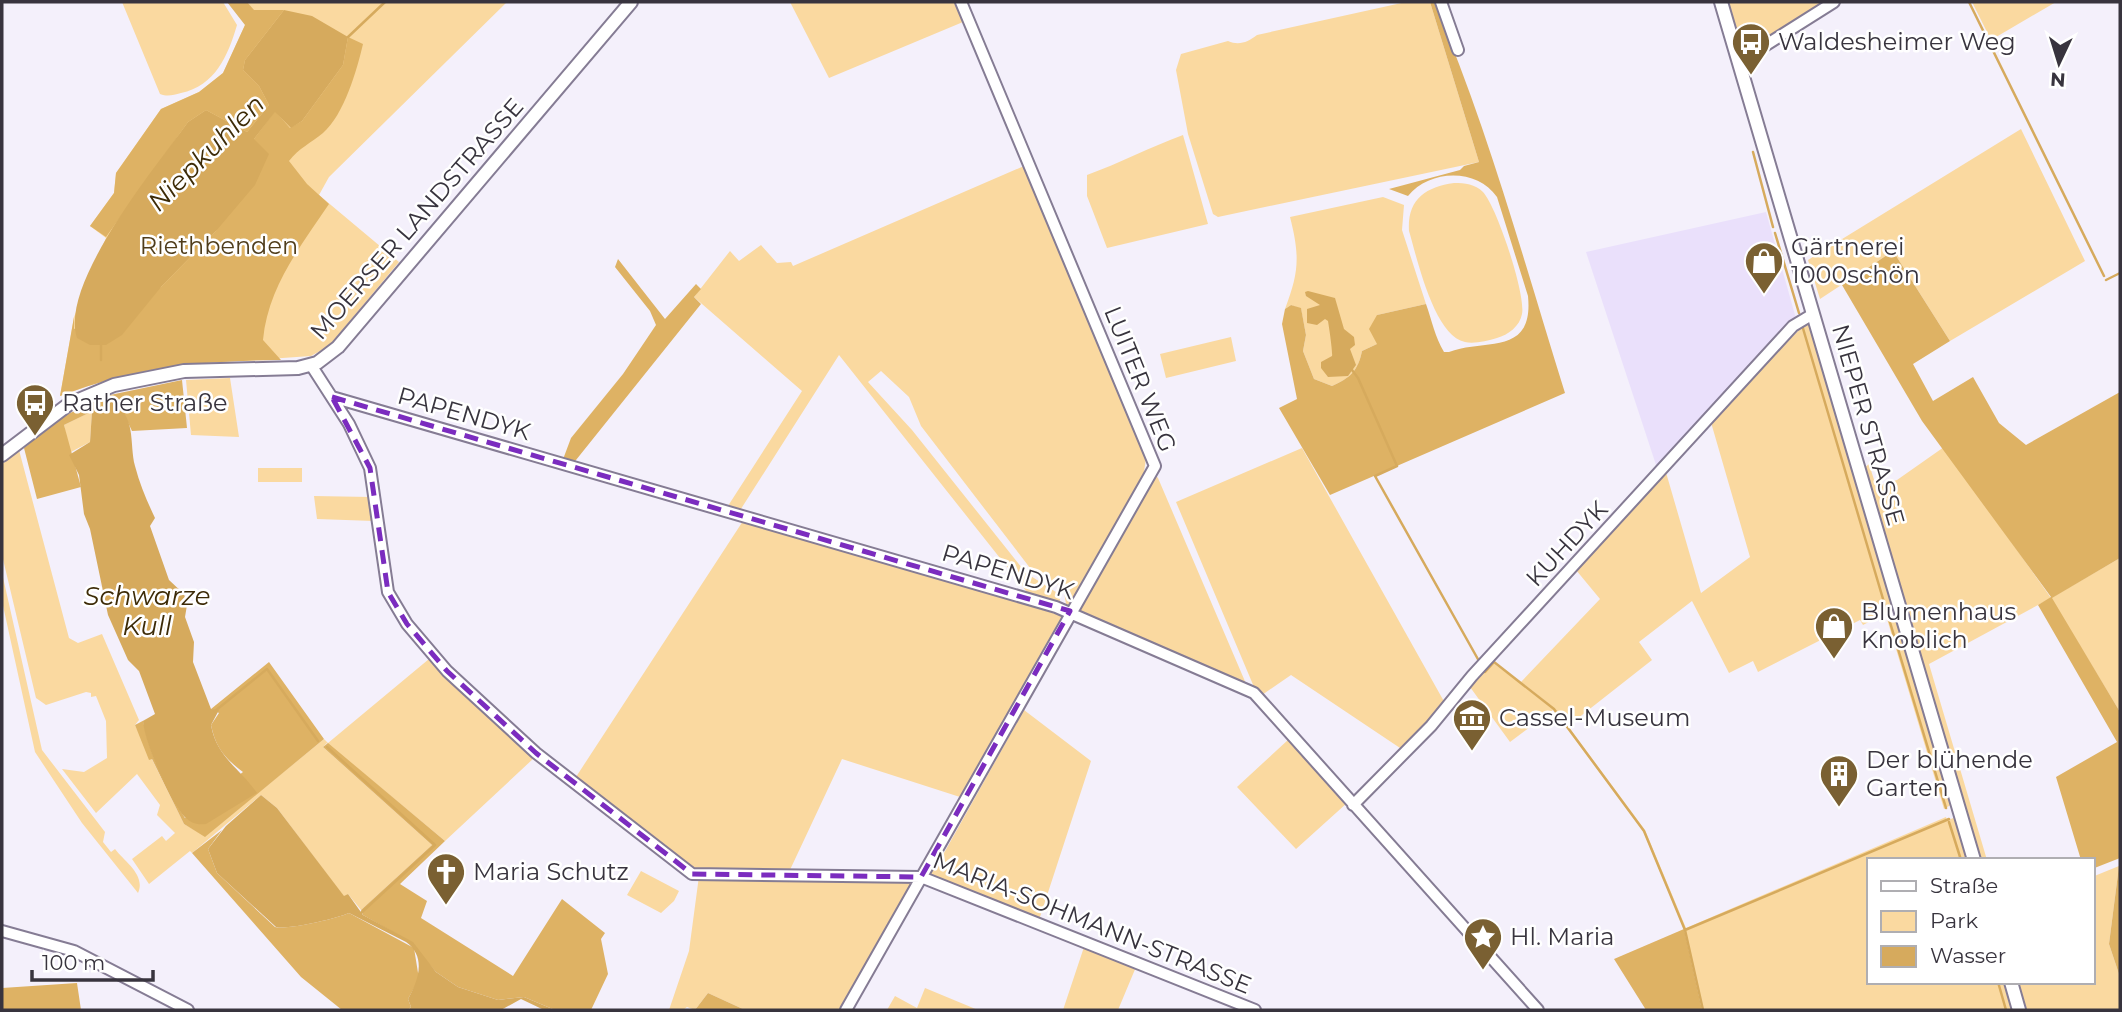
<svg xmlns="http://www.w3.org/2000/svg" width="2122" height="1012" font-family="Montserrat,sans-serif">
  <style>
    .built { fill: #eae0fb }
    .green { fill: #fad9a0 }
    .forest { fill: #deb264 }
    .water { fill: #d6aa5d }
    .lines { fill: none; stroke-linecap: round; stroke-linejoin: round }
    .stream { stroke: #d6aa5d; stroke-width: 2.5 }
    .minor-casing { stroke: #857c94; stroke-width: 14 }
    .major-casing { stroke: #857c94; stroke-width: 16 }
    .minor { stroke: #fff; stroke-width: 10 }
    .major { stroke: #fff; stroke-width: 12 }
    .marked { fill: none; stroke: #7b2cbf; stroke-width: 5; stroke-dasharray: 14 9; stroke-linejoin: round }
    .labels { text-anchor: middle; stroke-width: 5; stroke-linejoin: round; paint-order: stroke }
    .poi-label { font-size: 24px; fill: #38343e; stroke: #fff; text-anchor: start }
    .street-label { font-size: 24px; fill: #38343e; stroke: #fff }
    .park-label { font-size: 24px; fill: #503d1b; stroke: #fff }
    .water-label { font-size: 26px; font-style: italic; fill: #3d2b07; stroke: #fff }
  </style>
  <rect width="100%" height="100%" fill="#f4f0fb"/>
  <path class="built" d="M1766,212L1797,322L1659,474L1586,252Z"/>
  <path class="green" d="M122,2H223L237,25C228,56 215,86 181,93C173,95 168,97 160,94Z
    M247,2H507L329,177L319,195L399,262L329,346L311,356L154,367L116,376L60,396L74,317L106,238L90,226L114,193L116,173L161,109L199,92L223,73L245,25Z
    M790,2H957L1025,164L963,22L829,78Z
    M1406,2H1430L1479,162L1218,217L1213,214L1188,134L1176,70L1181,54L1228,41C1239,46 1248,42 1257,35Z
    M1728,2H1827L1751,50L1741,44Z
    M1972,2H2056L1991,40Z
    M2021,129L2085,261L1950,341L1893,251L1820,299L1808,260Z
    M1183,135L1208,224L1107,248L1087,196V175C1120,163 1150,147 1183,135Z
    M1024,166L1146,458L1143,479L1070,606L1066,604L1063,586L1053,583L1030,568L921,426L909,397L881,371L868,382L912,430L1026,573L1059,594L1061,606L1030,596L839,355L739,512L726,509L802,391L694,297L730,251L739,261L761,245L777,263L791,262L793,266Z
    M1454,183C1465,183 1475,184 1483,192C1497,207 1526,295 1522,314C1520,326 1508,335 1497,338C1487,341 1474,344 1465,342C1434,336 1417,258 1409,231C1407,200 1425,187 1454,183Z
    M1383,197L1404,205L1402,230L1426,304L1377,315V344L1362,351C1358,371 1350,378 1332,386L1314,379L1303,351L1306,335L1301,309L1291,305L1285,309C1299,272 1300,256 1290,217Z
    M1809,320L1895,604L1886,613L1863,625L1860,620L1758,672L1753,661L1729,673L1692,601L1639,642L1652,660L1568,726L1645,830L1686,928L1946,817L1947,821L1953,818L1960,823L1971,860H1868V982H2007L2015,1010H1702L1684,929L1643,831L1553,710L1510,742L1470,687L1493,663L1554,708L1521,682L1600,599L1576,570L1665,469L1701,593L1750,557L1710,419Z
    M1231,337L1236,361L1166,378L1160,354Z
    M230,378L239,437L191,435L186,380Z
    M92,411L90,442L69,453L64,425Z
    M1944,447L2051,598L2120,558V712L2051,598L1929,664L1987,860H1980L1864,468L1869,464L1876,486L1897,480Z
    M1302,448L1446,705L1406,752L1291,675L1262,695L1254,687L1176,502Z
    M19,450L69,638L78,643L102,634L139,720L135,725L184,824L205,836L324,739L328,743L429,659L534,758L445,841L327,743L323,747L432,845L361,910L348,894L344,897L277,808L261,795L192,853L190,851L149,884L132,859L162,836L166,841L175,833L157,815L160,805L137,774L96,813L62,769L84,772L107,758L106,721L96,696L91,697V693L86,692L46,705L36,698L2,555V464Z
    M258,468H302V482H258Z
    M1156,476L1158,478L1247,686L1077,609L1151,477Z
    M314,496L371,497L374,521L317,519Z
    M743,521L1064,613L960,797L842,759L789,872H692L574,780Z
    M2,573L42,750L105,832L103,842L111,852L115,849C125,862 146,875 138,893L82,823L35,752L2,601Z
    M1899,615L1954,803L1944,809L1887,619Z
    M1024,710L1091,761L1039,920L927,875L940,852L944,853Z
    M1289,739L1347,803L1296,849L1237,787Z
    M2119,866L2109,944L2120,977V1010H2024L2016,982H2092V877Z
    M641,871L679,891L674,901L661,913L627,895Z
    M699,876L914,878L840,1010H745L708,993L695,1010L687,1007L683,1010H669L689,951Z
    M1084,947L1136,967L1118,1010H1063Z
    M925,988L978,1010H887L895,996L917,1008Z"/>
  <path class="forest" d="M227,2H247L254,10H284L245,60L243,70L259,86L269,105L247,132L206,110L188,122L106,237L90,226L114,193L116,173L161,109L199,92L223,73L245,25Z
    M1430,2H1434C1488,128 1524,262 1565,393L1330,495L1279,408L1297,399L1282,324L1285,309L1291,305L1301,308L1306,335L1303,351L1314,379L1332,386C1350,378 1358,371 1362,351L1377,344L1369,329L1377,315L1426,304C1432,321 1435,337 1444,352H1449C1484,338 1534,357 1528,296L1497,197C1477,168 1430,169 1408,196L1389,189L1460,170L1464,166L1479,162Z
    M348,37L363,44C357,70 344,115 323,133C311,143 299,148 289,161L307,184L329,204C300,247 268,287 263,340L281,360C196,361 140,366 60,396L74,317V329L161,287L216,231L254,139L275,111L290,128L302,121L343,65Z
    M1893,251L1950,341L1913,364L1933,401L1973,377L1999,423L2026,445L2120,392V558L2052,598L2120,712V858L2092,869V860H2081L2056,777L2117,742L2038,605L2051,597L1922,421L1842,285Z
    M618,259L665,319L696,284L701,289L694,297L701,304L572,465L562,462L571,438L623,374L656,325L650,311L615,267Z
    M182,380L187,428L132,431L120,406L111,402L110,395Z
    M105,396L107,404L64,425L81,487L37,499L24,448L58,419Z
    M269,662L324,739L205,837L184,824L152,759L149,760L135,725L152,716L143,721C150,755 166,789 185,818L243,772C225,758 216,749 211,725L219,713L211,709Z
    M328,743L445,841L400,884L427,901L421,918L513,976L562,899L605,933L601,939L608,974L591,1010H555L524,997L498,1000L458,987L436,972L409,941L363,915L361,910L432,845L323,747Z
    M222,830L208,849L217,873L275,927C288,930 335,919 349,913L414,948L419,979L408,999L411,1007L408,1010H342L301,977L192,853Z
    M2119,866H2120V977L2109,944Z
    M1684,929L1702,1010H1646L1614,959Z
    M77,983L81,1010H2V988Z
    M708,993L745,1010H695Z"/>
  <path class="water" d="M284,10L312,16L348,37L343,65L302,121L291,128L275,112L254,139L269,154L255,185L216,231L161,287L122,335L106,345H90L77,338C59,283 156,167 188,122L206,110L247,132L269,105L259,86L243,70L245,60Z
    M1308,291L1335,298L1344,329L1354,337L1355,345L1350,349L1356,365L1348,376L1328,377L1321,368V362L1332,356C1333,353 1329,327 1328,321L1325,319L1317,325L1307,323V309L1320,305L1306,296L1305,292Z
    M110,395L111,402C137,415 129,443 135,466C140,485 147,501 155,518L150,526L169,580L184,594L187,605L185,617L194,642L193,662L211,709L219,710L211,725C217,758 239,767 257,793L206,824C199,825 192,824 186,818C171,805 144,741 143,721L155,714L139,671L128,660L108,615L90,529L84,514L79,475L69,455L90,442L92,411L107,404L105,396Z
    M261,795L277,808L344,896L348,894L363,915L413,942L436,972L458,987L498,1000L524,997L555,1010H544L521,999L501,1010H408L411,1007L408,999C418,981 427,957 406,942L349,913C335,919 288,930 276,927L217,873L208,849L226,826Z"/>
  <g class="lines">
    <path class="stream" d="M1969,2L2104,276
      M348,37L385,2
      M1753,152L1773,227
      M1775,233L1799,313
      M2106,280L2120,273
      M1802,325L1886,609
      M101,343V360
      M1352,370L1358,378L1397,466L1375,476L1479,661
      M1889,619L1946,808
      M1485,672L1494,662L1554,709L1644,831L1685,930L1703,1010
      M215,711L267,669L318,741
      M327,747L435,845L361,913
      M1949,822L1961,860
      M1685,930L1949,819
      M1998,982L2006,1010"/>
    <g class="minor-casing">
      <path id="minor" d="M1441,2L1458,50
        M1739,62L1834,2
        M311,365L349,424L370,468L388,592L407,624L447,671L536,753L692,874L921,877L1255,1010
        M332,397L1056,607L1254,693L1538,1010
        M1353,805L1431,726L1472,676L1793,326L1813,314
        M2,931L74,951L188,1010
        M846,1010L1155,466L961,2"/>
    </g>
    <g class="major-casing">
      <path id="major" d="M1721,2L1974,860
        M2,455L69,404L114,385L184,371L298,368L317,363L338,347L631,2
        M2011,982L2019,1010"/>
    </g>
    <use href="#minor" class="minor"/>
    <use href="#major" class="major"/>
  </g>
  <path class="marked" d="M332,397L1070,611L921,877L692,874L536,753L447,671L407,624L388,592L370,468Z"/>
  <defs>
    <g id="bus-pin" transform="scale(2.0125)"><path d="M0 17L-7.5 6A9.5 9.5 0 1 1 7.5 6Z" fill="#7a6032" stroke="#fff"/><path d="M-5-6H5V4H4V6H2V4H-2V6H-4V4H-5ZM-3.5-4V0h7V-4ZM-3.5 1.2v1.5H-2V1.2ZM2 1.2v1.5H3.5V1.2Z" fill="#fff"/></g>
    <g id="shop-pin" transform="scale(2.0125)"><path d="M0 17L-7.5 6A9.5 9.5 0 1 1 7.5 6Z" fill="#7a6032" stroke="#fff"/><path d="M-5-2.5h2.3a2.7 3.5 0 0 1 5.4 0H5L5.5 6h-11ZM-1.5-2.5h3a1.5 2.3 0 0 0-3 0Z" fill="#fff"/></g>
    <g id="museum-pin" transform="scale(2.0125)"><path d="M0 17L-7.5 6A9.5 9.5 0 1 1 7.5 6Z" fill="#7a6032" stroke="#fff"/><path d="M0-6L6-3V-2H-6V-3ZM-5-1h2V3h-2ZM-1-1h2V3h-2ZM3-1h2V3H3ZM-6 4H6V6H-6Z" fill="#fff"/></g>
    <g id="building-pin" transform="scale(2.0125)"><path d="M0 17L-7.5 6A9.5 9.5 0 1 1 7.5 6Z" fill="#7a6032" stroke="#fff"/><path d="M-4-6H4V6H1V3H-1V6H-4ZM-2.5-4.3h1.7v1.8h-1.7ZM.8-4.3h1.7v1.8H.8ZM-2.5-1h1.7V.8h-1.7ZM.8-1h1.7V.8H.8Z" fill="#fff"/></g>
    <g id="church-pin" transform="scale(2.0125)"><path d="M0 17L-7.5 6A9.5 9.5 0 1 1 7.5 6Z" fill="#7a6032" stroke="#fff"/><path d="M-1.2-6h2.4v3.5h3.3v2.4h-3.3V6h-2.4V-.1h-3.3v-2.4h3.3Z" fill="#fff"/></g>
    <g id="sight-pin" transform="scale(2.0125)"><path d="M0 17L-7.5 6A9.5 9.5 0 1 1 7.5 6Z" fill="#7a6032" stroke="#fff"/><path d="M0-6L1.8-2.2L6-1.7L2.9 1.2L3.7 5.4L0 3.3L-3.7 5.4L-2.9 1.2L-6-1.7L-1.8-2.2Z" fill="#fff"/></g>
  </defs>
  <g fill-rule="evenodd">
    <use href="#bus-pin" x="1751" y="42"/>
    <use href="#shop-pin" x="1764" y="261"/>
    <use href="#bus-pin" x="35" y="403"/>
    <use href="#shop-pin" x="1834" y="626"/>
    <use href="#museum-pin" x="1472" y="718"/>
    <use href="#building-pin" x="1839" y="774"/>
    <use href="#church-pin" x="446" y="872"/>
    <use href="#sight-pin" x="1483" y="937"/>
  </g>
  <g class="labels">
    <g class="poi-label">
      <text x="1778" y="50">Waldesheimer Weg</text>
      <text x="1791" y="255">Gärtnerei<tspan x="1791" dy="28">1000schön</tspan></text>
      <text x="62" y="411">Rather Straße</text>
      <text x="1861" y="620">Blumenhaus<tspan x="1861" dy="28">Knoblich</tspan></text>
      <text x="1499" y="726">Cassel-Museum</text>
      <text x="1866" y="768">Der blühende<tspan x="1866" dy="28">Garten</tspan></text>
      <text x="473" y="880">Maria Schutz</text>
      <text x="1510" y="945">Hl. Maria</text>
    </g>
    <g class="street-label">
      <text transform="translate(417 219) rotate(-49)" y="8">MOERSER LANDSTRASSE</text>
      <text transform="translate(1140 379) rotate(68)" y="8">LUITER WEG</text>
      <text transform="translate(464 414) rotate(16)" y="8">PAPENDYK</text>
      <text transform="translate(1868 425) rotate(74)" y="8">NIEPER STRASSE</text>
      <text transform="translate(1567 544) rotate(-47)" y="8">KUHDYK</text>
      <text transform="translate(1008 572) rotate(17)" y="8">PAPENDYK</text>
      <text transform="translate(1092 923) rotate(22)" y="8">MARIA-SOHMANN-STRASSE</text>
    </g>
    <g class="park-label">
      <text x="219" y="254">Riethbenden</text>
    </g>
    <g class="water-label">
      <text transform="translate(206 153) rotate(-45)" y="9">Niepkuhlen</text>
      <text x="147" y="605">Schwarze<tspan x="147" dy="30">Kull</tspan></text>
    </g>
  </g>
  <rect width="2122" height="1012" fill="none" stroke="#38343e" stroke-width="7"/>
  <rect x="1867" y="858" width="228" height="126" fill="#ffffff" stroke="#afaeb2" stroke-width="2"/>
  <rect x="1881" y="881" width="35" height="10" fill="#ffffff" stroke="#afaeb2" stroke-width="2"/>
  <text x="1930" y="893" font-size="21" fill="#38343e">Straße</text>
  <rect x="1881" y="911" width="35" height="21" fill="#fad9a0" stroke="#afaeb2" stroke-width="2"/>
  <text x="1930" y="928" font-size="21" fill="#38343e">Park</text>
  <rect x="1881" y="946" width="35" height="21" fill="#d6aa5d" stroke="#afaeb2" stroke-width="2"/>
  <text x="1930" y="963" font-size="21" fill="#38343e">Wasser</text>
  <g transform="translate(2059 63) rotate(184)" stroke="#ffffff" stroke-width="5" paint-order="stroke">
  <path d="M0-5L12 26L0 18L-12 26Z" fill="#38343e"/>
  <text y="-10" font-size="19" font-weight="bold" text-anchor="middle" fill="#38343e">N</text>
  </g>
  <path d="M32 970v10h121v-10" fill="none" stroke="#38343e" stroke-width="3.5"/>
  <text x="42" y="970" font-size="21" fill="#38343e" stroke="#ffffff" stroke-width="5" paint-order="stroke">100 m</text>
</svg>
